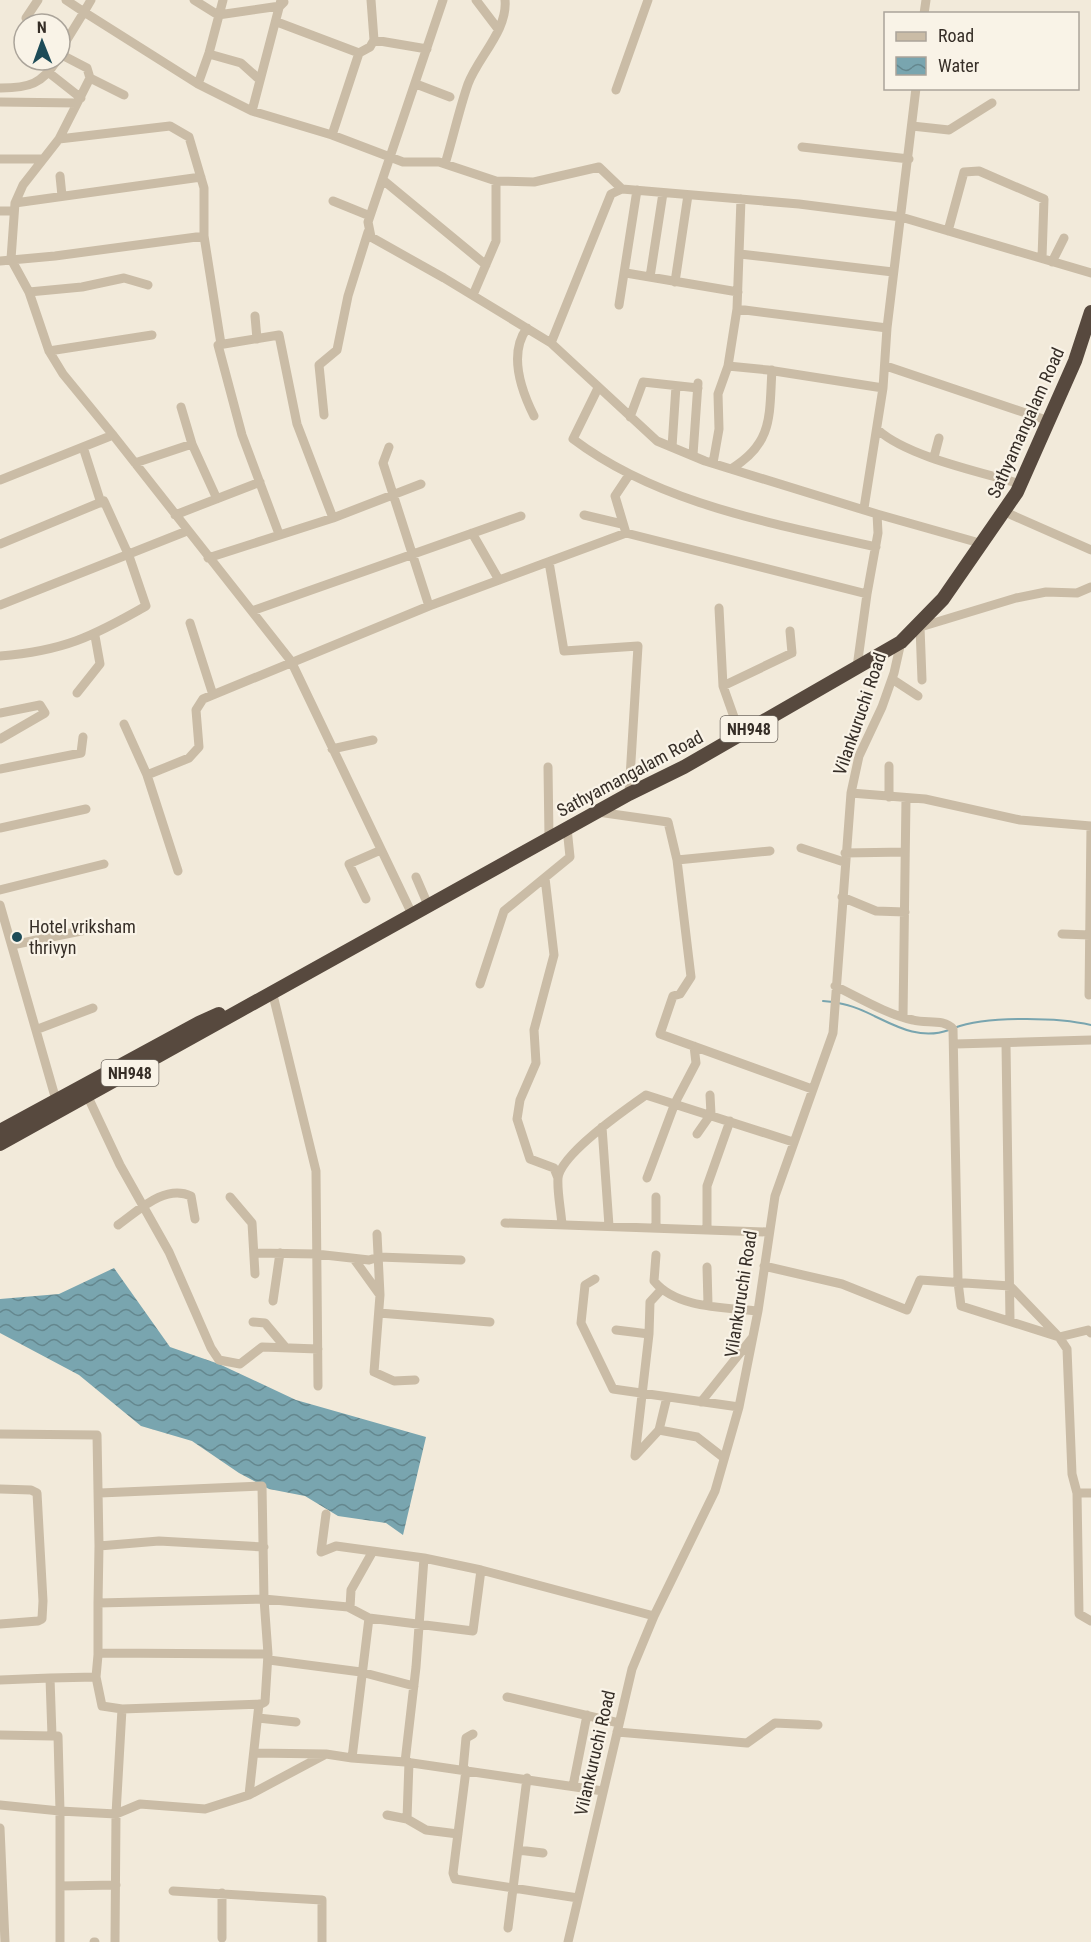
<svg xmlns="http://www.w3.org/2000/svg" width="1091" height="1942" font-family="'Roboto Condensed',sans-serif">
  <style>
    .water { fill: url(#water-waves) }
    .lines { fill: none; stroke-linecap: round; stroke-linejoin: round }
    .stream { stroke: #79a5af; stroke-width: 2 }
    .minor { stroke: #cabca6; stroke-width: 9 }
    .highway { stroke: #57493e; stroke-width: 14 }
    .poi-dot { fill: #1d4b57; stroke: #f9f3e7; stroke-width: 2 }
    .labels { text-anchor: middle; stroke-width: 4.5; stroke-linejoin: round; paint-order: stroke }
    .shield { fill: #f9f3e7; stroke: #706961; stroke-width: 1.5 }
    .shield-label { font-size: 16px; font-weight: bold; fill: #362e27 }
    .street-label { font-size: 18px; fill: #362e27; stroke: #f9f3e7 }
    .poi-label { font-size: 18px; fill: #362e27; stroke: #f9f3e7; text-anchor: start }
  </style>
  <defs>
    <pattern id="water-waves" width="16" height="10" patternUnits="userSpaceOnUse" patternTransform="scale(1.5)"><rect width="16" height="10" fill="#79a5af"/><path d="M0 5q4-4 8 0t8 0" fill="none" stroke="#64878e"/></pattern>
  </defs>
  <rect width="100%" height="100%" fill="#f2eada"/>
  <path class="water" d="M114,1268L170,1347L219,1364L296,1400L426,1437L403,1535L386,1523L338,1516L305,1496L269,1489L239,1473L192,1441L141,1426L79,1375L0,1333V1299L59,1294Z"/>
  <g class="lines">
    <path class="stream" d="M823,1001L833,1002
      M838,1003C876,1009 907,1045 949,1030
      M954,1028C986,1016 1057,1017 1091,1025"/>
    <path class="minor" d="M91,0L84,12L198,84L252,111L332,135L403,162H439L496,181L534,182L599,167L622,189
      M194,0L218,15L280,6L284,2
      M371,0L374,40
      M443,0L368,222L371,237L444,278L551,343L657,441L705,461L877,514L878,533L867,594
      M476,0L498,29
      M924,14L926,0
      M26,18L38,0
      M277,22L359,53L370,47L374,40L427,49
      M60,51L84,12L66,0
      M60,54L87,68L90,78L59,139L23,185L15,203L11,259L29,292L49,351L63,374L113,435L291,661L412,914
      M209,54L241,63L260,80
      M48,72L81,98
      M90,78L124,95
      M198,84L209,53L223,0
      M416,84L450,97
      M1,88C29,88 42,84 57,60
      M616,90L648,0
      M0,102L77,103
      M252,111L281,0
      M912,126L949,130L992,103
      M332,135L359,53
      M59,139L170,126L189,137L204,188V236L221,344
      M802,147L909,159
      M0,159H42
      M445,164C453,138 459,110 468,84C478,57 508,30 505,0
      M60,176L62,196
      M383,180L486,265
      M741,199L737,309L728,366L768,370L883,388
      M333,201L370,216
      M15,203L201,177
      M0,211H14
      M948,231L964,172L979,171L1044,199L1042,258
      M740,254L893,272
      M0,261L55,256L204,236
      M1052,262L1064,238
      M626,273L738,292
      M650,277L663,193
      M675,282L688,195
      M29,292L82,287L124,278L148,285
      M473,295L496,241V181
      M619,305L637,190
      M737,309L887,328
      M255,316L257,339
      M527,328C508,354 521,390 534,416
      M551,343L611,194L622,189L799,204L901,217L1091,273
      M49,351L152,335
      M886,366L1049,421
      M598,388L573,439C659,504 772,523 876,547
      M181,407L192,444
      M324,415L319,365L337,350L348,296L368,232
      M630,417L643,382L698,388
      M878,430C908,457 981,472 1021,484
      M83,447L101,503
      M389,447L383,463L429,606
      M672,447L676,386
      M693,455L698,383
      M934,457L939,438
      M135,463L192,444L217,499
      M713,463L719,429L718,394L728,366
      M731,469C774,443 769,415 772,370
      M0,480L113,435
      M864,508L883,388L887,328L916,88
      M1005,512L1091,550
      M877,514L983,544
      M175,515L260,482
      M584,515L622,524
      M472,533L499,580
      M626,533L615,496L629,475
      M279,534L242,435L218,345L279,335L297,424L333,518
      M0,544L104,501L129,556L146,606C92,637 63,651 0,656
      M208,558L333,518L421,484
      M549,562L564,651L638,646L629,794
      M0,605L187,531
      M719,608L723,686L740,734
      M252,611L521,516
      M190,623L213,695
      M920,627L922,680
      M917,628L1016,598L1046,592L1077,593L1091,587
      M892,679L918,696
      M723,686L792,653L790,631
      M77,693L100,664L95,636
      M0,713L40,705L45,713L0,739
      M124,724L147,775L178,871
      M332,749L373,740
      M889,766V797
      M548,767L549,838
      M0,769L81,753L83,737
      M147,775L189,758L199,747L196,710L203,699L429,606L626,533L867,594L857,667
      M851,793L925,799L1020,820L1091,826
      M598,812L668,822L677,860L691,977L680,994L673,996L660,1034L812,1089
      M0,828L86,809
      M801,848L844,862
      M845,853L905,852
      M677,860L770,851
      M416,877L428,905
      M545,878L554,955L534,1030L536,1063L520,1100L517,1119L530,1159L554,1168L558,1178
      M0,890L104,864
      M842,897L876,911L905,912
      M366,899L349,864L381,850
      M0,905L56,1100
      M1062,934L1090,935
      M12,945L86,930
      M480,984L504,911L570,857L567,828
      M835,986C860,998 886,1014 913,1020C926,1024 944,1018 953,1029L958,1282L961,1306L1059,1337L1088,1330L1091,1333
      M272,991L316,1171L318,1386
      M1089,995L1091,826
      M903,1017L906,798
      M38,1029L93,1008
      M955,1044L1091,1040
      M1006,1044L1010,1321
      M87,1095L120,1165L169,1252L211,1348L219,1360L240,1364L262,1347L318,1349
      M602,1127L609,1226
      M697,1134L711,1114L710,1095
      M647,1178L675,1103L696,1063L694,1046
      M230,1197L252,1223L255,1274
      M656,1197V1228
      M505,1223L767,1232
      M118,1225C139,1210 165,1184 191,1196L195,1219
      M562,1225C561,1210 557,1192 558,1178C561,1154 626,1109 646,1095L793,1142
      M707,1230V1186L730,1121
      M377,1234L380,1295L374,1372L394,1381L415,1380
      M255,1253L316,1254L369,1260L379,1257L461,1260
      M656,1255L654,1281C677,1309 725,1307 758,1311
      M354,1259L380,1295
      M764,1266L842,1284L907,1310L920,1280L1010,1286L1059,1337L1067,1349L1072,1474L1077,1493L1079,1614L1091,1621
      M707,1267L708,1304
      M595,1279L585,1285L581,1323L613,1389L739,1407
      M661,1290L650,1302L649,1334L635,1456L659,1430L667,1397
      M273,1301L280,1253
      M379,1313L490,1322
      M253,1322L265,1323L286,1348
      M616,1330L649,1334
      M701,1402L752,1338
      M659,1430L697,1437L724,1458
      M0,1434L97,1435L99,1546L159,1541L264,1547
      M0,1489L31,1490L37,1493L43,1601L42,1619L38,1621L0,1624
      M100,1493L262,1486L264,1599L348,1607L369,1618L352,1758L405,1762L603,1791
      M1077,1493H1091
      M326,1514L321,1552L336,1546L424,1558L481,1570
      M98,1603L99,1546
      M350,1608L351,1590L373,1551
      M369,1618L473,1631L481,1570L654,1616
      M269,1660L361,1672L414,1686
      M96,1677L102,1706L122,1709L261,1704L265,1702L268,1654
      M50,1678L96,1677L98,1655L102,1653L268,1654L264,1599L98,1603V1655
      M0,1680L50,1678L52,1736H58L60,1811L116,1814L115,1942
      M507,1697L619,1723
      M122,1709L116,1814L140,1804L205,1809L249,1795L326,1754
      M258,1718L296,1722
      M617,1732L747,1743L775,1723L818,1725
      M0,1735L52,1736
      M254,1753L326,1754L352,1758
      M405,1762L416,1667L424,1558
      M463,1770L466,1738L473,1734
      M466,1770L453,1873L455,1879L578,1898
      M573,1786L587,1715
      M249,1795L259,1704
      M0,1805L60,1811V1942
      M387,1815L407,1819L426,1830L458,1834
      M407,1819L409,1762
      M0,1828L5,1942
      M518,1850L543,1853
      M60,1886L116,1885
      M173,1891L322,1900V1942
      M508,1928L527,1778
      M222,1938V1893
      M94,1942H95
      M568,1942L632,1669L654,1616L715,1491L739,1407L758,1311L775,1196L833,1033L851,793L859,756L882,707L894,673L901,642"/>
    <path class="highway" d="M0,1131L199,1023L219,1014
      M0,1144L629,794L684,767L901,642L943,599L1017,492L1075,361L1091,312"/>
  </g>
  <circle class="poi-dot" cx="17" cy="937" r="6"/>
  <g class="labels">
    <g class="shield">
      <rect x="720.5" y="716" width="57" height="26" rx="4.5"/>
      <rect x="101.5" y="1060" width="57" height="26" rx="4.5"/>
    </g>
    <g class="shield-label">
      <text x="749" y="735">NH948</text>
      <text x="130" y="1079">NH948</text>
    </g>
    <g class="street-label">
      <text transform="translate(1026 423) rotate(-66)" y="6">Sathyamangalam Road</text>
      <text transform="translate(860 714) rotate(-71)" y="6">Vilankuruchi Road</text>
      <text transform="translate(630 774) rotate(-28)" y="6">Sathyamangalam Road</text>
      <text transform="translate(741 1294) rotate(-81)" y="6">Vilankuruchi Road</text>
      <text transform="translate(595 1753) rotate(-77)" y="6">Vilankuruchi Road</text>
    </g>
    <g class="poi-label">
      <text x="29" y="933">Hotel vriksham<tspan x="29" dy="21">thrivyn</tspan></text>
    </g>
  </g>
  <rect x="884" y="12" width="195" height="78" fill="#f9f3e7" stroke="#aba49a" stroke-width="1.5"/>
  <rect x="896" y="32" width="30" height="9" fill="#cabca6" stroke="#aba49a" stroke-width="1.5"/>
  <text x="938" y="42" font-size="18" fill="#362e27">Road</text>
  <rect x="896" y="57" width="30" height="18" fill="url(#water-waves)" stroke="#aba49a" stroke-width="1.5"/>
  <text x="938" y="72" font-size="18" fill="#362e27">Water</text>
  <g transform="translate(42 42) rotate(359)"><circle r="28" fill="#f9f3e7" stroke="#aba49a" stroke-width="1.5"/>
  <path d="M0-4.5L10 22L0 15L-10 22Z" fill="#1d4b57"/>
  <text y="-9" font-size="16" font-weight="bold" text-anchor="middle" fill="#362e27">N</text>
  </g>
</svg>
